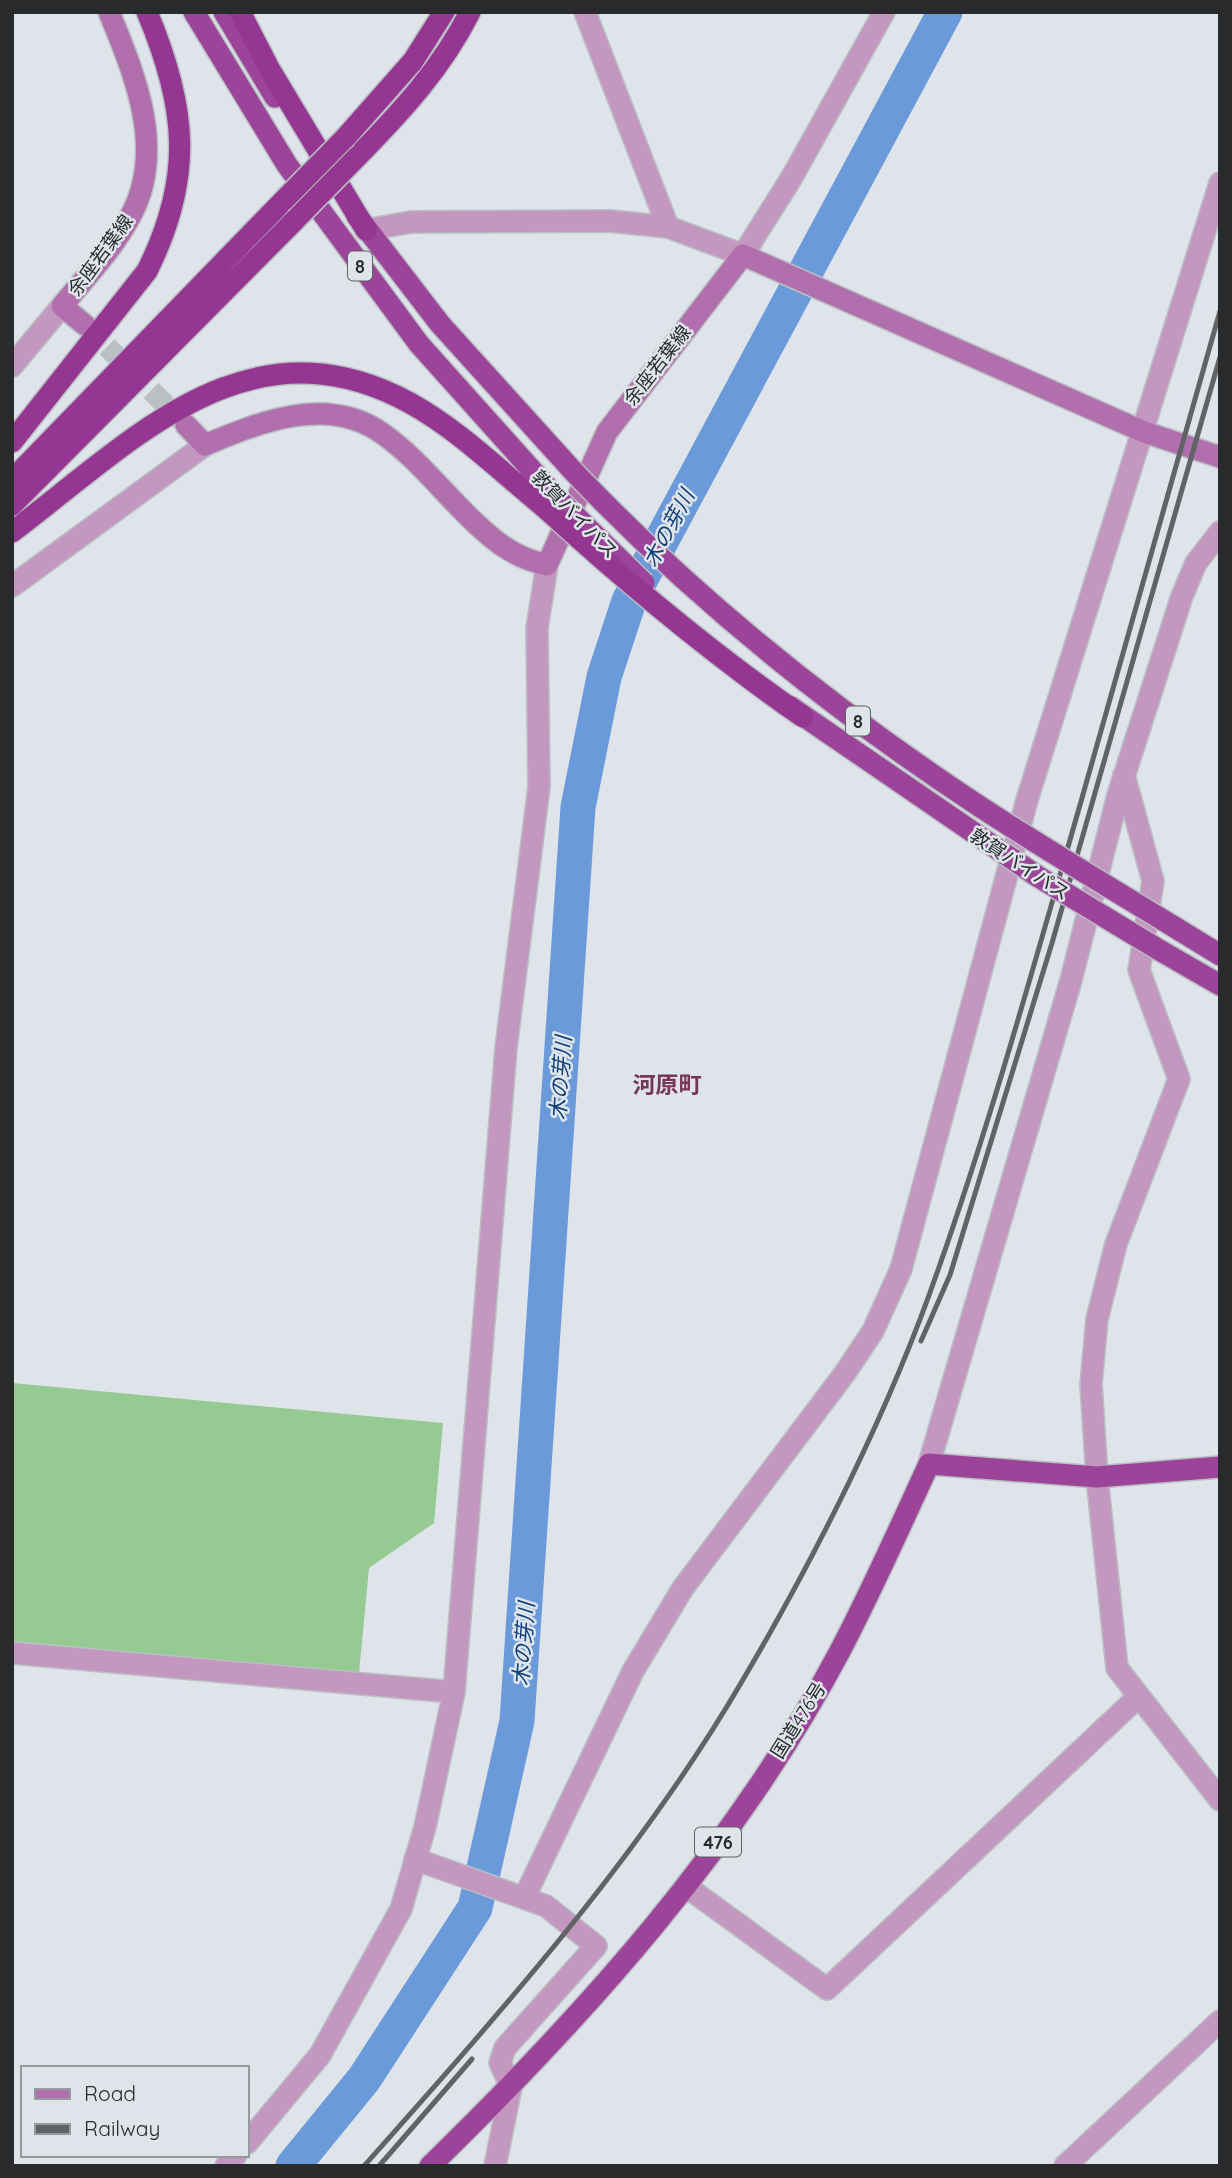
<svg xmlns="http://www.w3.org/2000/svg" width="1232" height="2178" viewBox="0 0 1232 2178" font-family="Quicksand,'Noto Sans JP',sans-serif">
  <rect width="100%" height="100%" fill="#dee4e9"/>
  <!-- pitch -->
  <polygon fill="#96ca93" points="12,1383 443,1423 434,1523 369,1568 359,1673 12,1641"/>
  <g fill="none" stroke-linecap="round" stroke-linejoin="round">
    <!-- river -->
    <polyline stroke="#6b9adb" stroke-width="35" points="293,2166 364,2079 475,1908 517,1721 578,807 604,677 629,601 945,12"/>
    <!-- secondary-tunnel -->
    <polyline stroke="#babfc3" stroke-width="21" stroke-dasharray="21 10" stroke-linecap="butt" points="85,325 186,425"/>
    <!-- minor casing -->
    <g stroke="#babfc3" stroke-width="24">
      <g id="minor">
        <polyline points="1124,775 1153,881 1139,970 1179,1079 1116,1244 1097,1319 1091,1384 1097,1477 1117,1668 1220,1800"/>
        <polyline points="12,1653 454,1692"/>
        <polyline points="415,1859 546,1906 596,1946 505,2048 500,2063 511,2087"/>
        <polyline points="687,1887 827,1989 1138,1697"/>
        <polyline points="525,1896 633,1671 683,1588 845,1373 873,1331 901,1269 1027,800 1220,183"/>
        <polyline points="247,2143 320,2055 401,1909 425,1827 454,1692 506,1048 539,787 537,628 547,565"/>
        <polyline points="226,2166 236,2155"/>
        <polyline points="1065,2166 1220,2021"/>
      </g>
    </g>
    <!-- tertiary casing -->
    <g stroke="#babfc3" stroke-width="24">
      <g id="tertiary">
        <polyline points="585,12 668,227"/>
        <polyline points="366,230 411,222 610,221 668,227 743,255 792,177 884,12"/>
        <polyline points="12,366 62,306"/>
        <polyline points="12,586 205,445"/>
        <polyline points="929,1464 1071,980 1118,795 1182,596 1196,563 1220,532"/>
        <polyline points="495,2166 511,2087"/>
      </g>
    </g>
    <!-- secondary casing -->
    <g stroke="#babfc3" stroke-width="24">
      <g id="secondary">
        <path d="M85 325 62 306C86 277 113 249 131 215 166 150 135 75 109 12"/>
        <path d="M186 425 205 445C260 422 328 394 383 434 413 455 438 486 464 512 490 538 511 557 547 565L607 432 743 255 1144 432 1220 457"/>
      </g>
    </g>
    <!-- trunk casing -->
    <g stroke="#babfc3" stroke-width="24">
      <g id="trunk">
        <polyline points="194,12 287,165 419,344 556,497"/>
        <polyline points="224,12 275,97"/>
        <polyline points="357,216 440,324 573,471"/>
        <polyline points="1176,928 1220,955"/>
        <polyline points="1161,951 1220,985"/>
        <path d="M430 2166C588 2012 736 1847 840 1651 872 1590 900 1527 929 1464L1097 1477 1220 1467"/>
      </g>
    </g>
    <!-- motorway casing -->
    <g stroke="#babfc3" stroke-width="24">
      <g id="motorway">
        <polyline points="240,12 270,70 366,230"/>
        <polyline points="346,137 413,61 444,12"/>
        <path d="M357 157C401 112 442 68 470 12"/>
        <path d="M12 442 147 271C194 177 187 107 147 12"/>
        <polyline points="12,480 283,201"/>
        <polyline points="12,505 296,219"/>
        <path d="M12 532C134 440 248 315 410 403 459 430 501 472 544 507"/>
      </g>
    </g>
    <!-- minor -->
    <use href="#minor" stroke="#c397c0" stroke-width="21"/>
    <!-- tertiary -->
    <use href="#tertiary" stroke="#c397c0" stroke-width="21"/>
    <!-- secondary -->
    <use href="#secondary" stroke="#b170ad" stroke-width="21"/>
    <!-- trunk -->
    <use href="#trunk" stroke="#9c4499" stroke-width="21"/>
    <!-- motorway -->
    <use href="#motorway" stroke="#963693" stroke-width="21"/>
    <!-- rail -->
    <g stroke="#616467" stroke-width="5">
      <polyline points="921,1341 950,1275 1052,943 1220,357"/>
      <path d="M364 2166C499 2014 638 1859 741 1683 816 1556 890 1409 938 1270 991 1120 1034 965 1078 812 1125 645 1172 478 1220 311"/>
      <polyline points="379,2166 472,2059"/>
    </g>
    <!-- trunk-bridge casing -->
    <g stroke="#babfc3" stroke-width="24" stroke-linecap="butt">
      <g id="trunk-bridge">
        <path d="M573 471C693 597 828 706 973 802 1039 846 1108 886 1176 928"/>
        <polyline points="556,497 644,583"/>
        <polyline points="789,706 1037,876 1161,951"/>
      </g>
    </g>
    <!-- motorway-bridge casing -->
    <g stroke="#babfc3" stroke-width="24" stroke-linecap="butt">
      <g id="motorway-bridge">
        <polyline points="283,201 346,137"/>
        <polyline points="296,219 357,157"/>
        <path d="M544 507C627 583 711 653 803 717"/>
      </g>
    </g>
    <!-- trunk-bridge -->
    <use href="#trunk-bridge" stroke="#9c4499" stroke-width="21"/>
    <!-- motorway-bridge -->
    <use href="#motorway-bridge" stroke="#963693" stroke-width="21"/>
  </g>
  <g text-anchor="middle" dominant-baseline="central" stroke-width="5" stroke-linejoin="round" paint-order="stroke">
    <!-- shield labels -->
    <g fill="#dee4e9" stroke="#5f6265" stroke-width="2">
      <rect x="348" y="251.5" width="24" height="29" rx="5"/>
      <rect x="846" y="706.5" width="24" height="29" rx="5"/>
      <rect x="695" y="1827.5" width="46" height="29" rx="5"/>
    </g>
    <g font-size="18" font-weight="bold" fill="#282a2c">
      <text x="360" y="266">8</text>
      <text x="858" y="721">8</text>
      <text x="718" y="1842">476</text>
    </g>
    <!-- street labels -->
    <g font-size="19" fill="#282a2c" stroke="#dee4e9">
      <text transform="translate(100 255) rotate(-54)">余座若葉線</text>
      <text transform="translate(657 365) rotate(-52)">余座若葉線</text>
      <text transform="translate(575 514) rotate(46)">敦賀バイパス</text>
      <text transform="translate(1020 864) rotate(33)">敦賀バイパス</text>
      <text transform="translate(798 1720) rotate(-58)">国道476号</text>
    </g>
    <!-- water labels -->
    <g font-size="21" font-style="italic" fill="#0f3e78" stroke="#dee4e9">
      <text transform="translate(668 528) rotate(-62)">木の芽川</text>
      <text transform="translate(560 1078) rotate(-86)">木の芽川</text>
      <text transform="translate(523 1644) rotate(-86)">木の芽川</text>
    </g>
    <!-- quarter labels -->
    <g font-size="23" font-weight="bold" fill="#763659" stroke="#dee4e9">
      <text x="667" y="1084">河原町</text>
    </g>
  </g>
  <!-- border -->
  <rect width="1232" height="2178" fill="none" stroke="#282a2c" stroke-width="28"/>
  <!-- legend -->
  <rect x="21" y="2066" width="228" height="91" fill="#dee4e9" stroke="#959a9d" stroke-width="2"/>
  <rect x="35" y="2089" width="35" height="10" fill="#b170ad" stroke="#959a9d" stroke-width="2"/>
  <text x="84" y="2101" font-size="21" fill="#282a2c">Road</text>
  <rect x="35" y="2124" width="35" height="10" fill="#616467" stroke="#959a9d" stroke-width="2"/>
  <text x="84" y="2136" font-size="21" fill="#282a2c">Railway</text>
</svg>
